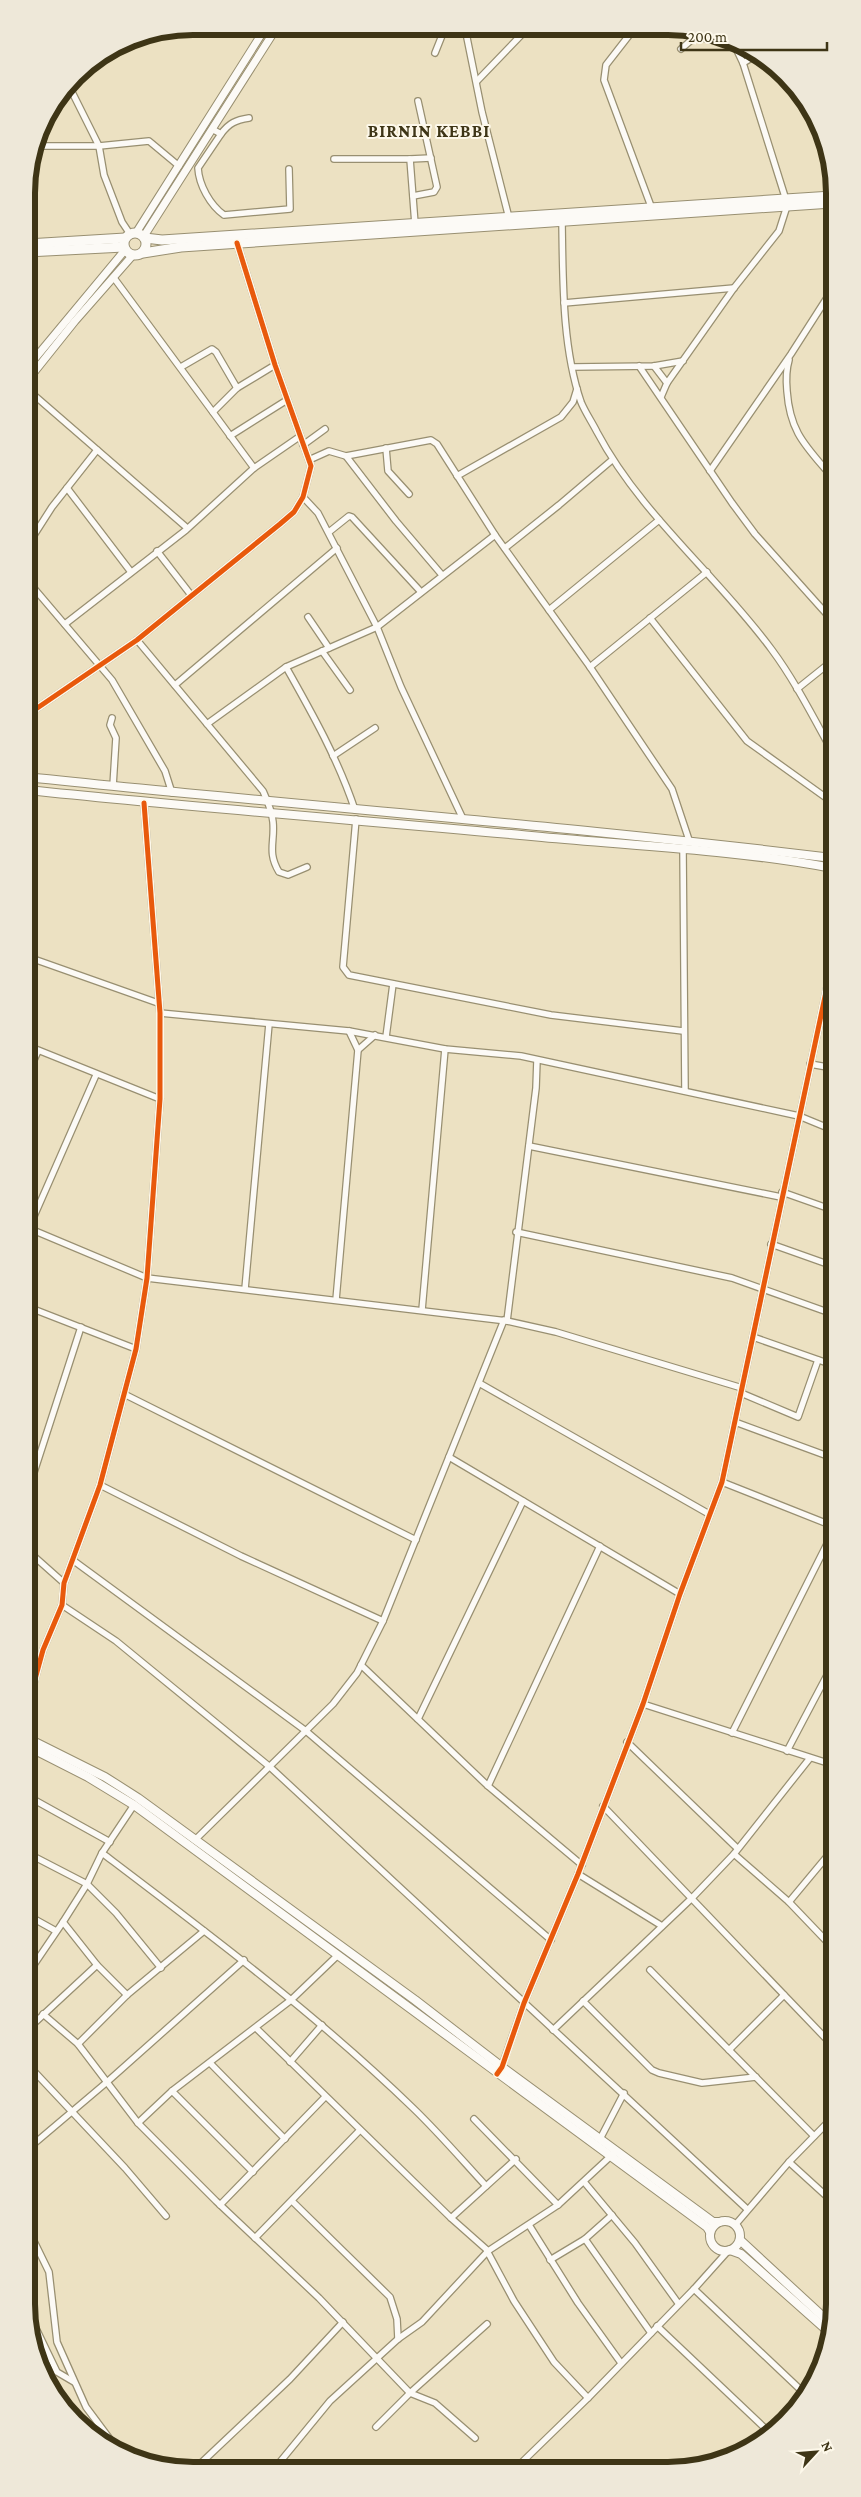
<svg xmlns="http://www.w3.org/2000/svg" width="861" height="2497" viewBox="0 0 861 2497" font-family="'Crimson Pro',serif">
  <rect width="100%" height="100%" fill="#ece1c2"/>
  <g fill="none" stroke-linecap="round" stroke-linejoin="round">
    <!-- minor casing -->
    <g stroke="#988f71" stroke-width="8">
      <g id="minor">
        <polyline points="465,28 482,112 509,218"/>
        <polyline points="634,29 606,65 604,80 652,209"/>
        <polyline points="733,42 743,63 786,200"/>
        <polyline points="681,49 703,30"/>
        <polyline points="435,53 445,28"/>
        <polyline points="743,63 758,54"/>
        <polyline points="477,81 528,28"/>
        <polyline points="69,86 99,146 104,175 122,222 130,234"/>
        <path d="M212 129 221 134 198 168C199 185 210 205 224 215L290 209 289 169"/>
        <path d="M221 134C229 123 236 120 249 118"/>
        <polyline points="36,146 99,146 149,141 179,166"/>
        <polyline points="334,159 410,159 415,224"/>
        <polyline points="410,159 431,158"/>
        <polyline points="413,196 434,192 437,187 418,101"/>
        <path d="M562 222C563 280 562 347 581 402 585 412 592 422 597 432 641 515 717 575 772 650 795 681 813 717 832 751"/>
        <polyline points="114,278 254,468"/>
        <polyline points="564,303 734,288"/>
        <path d="M789 360C786 370 786 380 787 391 790 433 806 446 832 477"/>
        <polyline points="639,366 732,503 755,534 832,620"/>
        <polyline points="654,366 667,383"/>
        <polyline points="181,367 212,349 216,352 237,388"/>
        <polyline points="573,367 654,366 683,361"/>
        <polyline points="27,389 186,527"/>
        <polyline points="661,397 667,383 734,288 779,231 787,206"/>
        <polyline points="213,412 237,388 275,365"/>
        <polyline points="230,436 287,400"/>
        <polyline points="303,445 325,429"/>
        <polyline points="386,448 388,471 409,494"/>
        <polyline points="346,456 431,440 437,444 495,535 590,667 672,789 689,840"/>
        <polyline points="309,460 329,451 346,456 396,521 442,575"/>
        <polyline points="710,471 791,354 832,290"/>
        <polyline points="457,476 561,417 573,402 577,389"/>
        <polyline points="67,488 131,572"/>
        <polyline points="303,497 318,513 377,627 401,687 463,819"/>
        <polyline points="329,532 349,516 352,517 421,592"/>
        <polyline points="27,546 52,507 97,450"/>
        <polyline points="505,548 559,505 612,460"/>
        <polyline points="157,551 191,595"/>
        <polyline points="27,580 112,680 165,771 172,793"/>
        <polyline points="549,610 659,520"/>
        <polyline points="308,617 329,648"/>
        <polyline points="650,618 747,741 832,802"/>
        <polyline points="65,624 186,530 254,468 299,437"/>
        <path d="M137 640 263 791C267 800 272 811 273 822 275 842 267 852 279 872L288 875 307 867"/>
        <polyline points="322,651 350,690"/>
        <path d="M286 667C312 713 338 759 355 810"/>
        <polyline points="590,667 707,572"/>
        <polyline points="175,685 337,548"/>
        <polyline points="797,689 832,661"/>
        <polyline points="27,715 137,640 280,524 294,512 303,497 311,466 275,365 237,243"/>
        <polyline points="112,718 110,725 116,738 113,786"/>
        <polyline points="207,724 286,667 377,627 495,535"/>
        <polyline points="333,756 375,728"/>
        <polyline points="356,819 343,967 349,975 551,1015 683,1031"/>
        <polyline points="683,849 685,1091"/>
        <polyline points="28,957 158,1003"/>
        <polyline points="160,1013 349,1031 445,1049 521,1056 799,1116 833,1130"/>
        <polyline points="386,1037 393,984"/>
        <polyline points="28,1046 160,1099"/>
        <polyline points="358,1050 375,1035"/>
        <polyline points="810,1064 833,1068"/>
        <polyline points="28,1073 38,1051"/>
        <polyline points="529,1146 781,1197"/>
        <polyline points="782,1192 833,1210"/>
        <polyline points="28,1228 147,1278 507,1321 556,1332 742,1388"/>
        <polyline points="28,1230 96,1075"/>
        <polyline points="516,1232 732,1278 833,1314"/>
        <polyline points="771,1244 833,1266"/>
        <polyline points="245,1289 269,1024"/>
        <polyline points="336,1300 358,1050 349,1031"/>
        <polyline points="28,1307 136,1349"/>
        <polyline points="422,1310 445,1049"/>
        <polyline points="507,1321 536,1088 537,1060"/>
        <polyline points="753,1337 833,1365"/>
        <polyline points="479,1383 709,1514"/>
        <polyline points="741,1393 798,1417 818,1360"/>
        <polyline points="124,1394 416,1540"/>
        <polyline points="735,1422 833,1458"/>
        <polyline points="449,1457 680,1594"/>
        <polyline points="722,1482 833,1526"/>
        <polyline points="100,1485 241,1556 383,1621"/>
        <polyline points="28,1491 81,1327"/>
        <polyline points="28,1551 64,1583"/>
        <polyline points="74,1561 306,1731 551,1940"/>
        <polyline points="62,1605 116,1641 270,1767 747,2209"/>
        <polyline points="361,1665 488,1786 582,1865"/>
        <polyline points="29,1701 43,1650 62,1605 64,1583 100,1485 136,1349 147,1278 160,1099 160,1013 144,803"/>
        <polyline points="643,1704 834,1765"/>
        <polyline points="418,1719 523,1501"/>
        <polyline points="732,1733 833,1532"/>
        <polyline points="627,1742 737,1848"/>
        <polyline points="787,1751 834,1662"/>
        <polyline points="488,1786 600,1546"/>
        <polyline points="29,1797 110,1842"/>
        <polyline points="603,1806 834,2047"/>
        <polyline points="196,1839 333,1704 357,1673 383,1621 504,1320"/>
        <path d="M102 1853C209 1934 317 2015 413 2108 439 2133 462 2160 486 2186"/>
        <polyline points="29,1854 87,1884 116,1913 161,1968"/>
        <polyline points="734,1854 789,1902 834,1949"/>
        <polyline points="578,1874 662,1926"/>
        <polyline points="789,1902 834,1848"/>
        <polyline points="29,1916 56,1931"/>
        <polyline points="63,1922 97,1965 127,1995"/>
        <polyline points="650,1970 814,2136"/>
        <polyline points="29,1972 63,1922 87,1884 102,1853 134,1805"/>
        <polyline points="583,2001 652,2070 659,2073 702,2083 756,2077"/>
        <polyline points="43,2014 78,2044 138,2123 216,2201 319,2298 410,2393 435,2403 475,2438"/>
        <polyline points="29,2028 97,1965"/>
        <polyline points="256,2028 451,2218 486,2249 514,2301 554,2362 588,2398"/>
        <polyline points="553,2030 692,1898 734,1854 810,1758"/>
        <polyline points="78,2044 127,1995 204,1931"/>
        <polyline points="729,2050 784,1995"/>
        <polyline points="290,2062 322,2025"/>
        <polyline points="210,2063 285,2139"/>
        <polyline points="29,2066 125,2168 166,2216"/>
        <polyline points="501,2069 524,2003 578,1874 643,1704 680,1594 722,1482 833,959"/>
        <polyline points="172,2091 253,2172"/>
        <polyline points="474,2119 558,2205"/>
        <polyline points="138,2123 172,2091 291,2000 338,1955"/>
        <polyline points="600,2139 624,2093"/>
        <polyline points="29,2148 107,2082 244,1960"/>
        <polyline points="789,2162 834,2203"/>
        <polyline points="585,2183 635,2243 678,2303"/>
        <polyline points="292,2201 390,2297 397,2319 398,2339"/>
        <polyline points="220,2205 325,2097"/>
        <polyline points="451,2218 516,2159"/>
        <polyline points="736,2224 789,2162 834,2116"/>
        <polyline points="529,2225 578,2303 621,2363"/>
        <polyline points="29,2231 49,2272 57,2342 86,2407 121,2454"/>
        <polyline points="255,2238 360,2130"/>
        <polyline points="585,2239 651,2333"/>
        <polyline points="550,2260 585,2239 612,2215"/>
        <polyline points="694,2289 728,2251"/>
        <polyline points="29,2314 57,2372 74,2382"/>
        <polyline points="657,2326 770,2433"/>
        <polyline points="376,2427 410,2393 487,2324"/>
        <polyline points="200,2468 200,2464 290,2379 343,2322"/>
        <polyline points="275,2468 330,2401 398,2339 422,2322 488,2251 558,2205 613,2154"/>
        <polyline points="516,2468 588,2398 694,2289 805,2394"/>
      </g>
    </g>
    <!-- tertiary casing -->
    <g stroke="#988f71" stroke-width="9">
      <g id="tertiary">
        <polyline points="136,233 266,27"/>
        <polyline points="144,236 277,27"/>
        <polyline points="27,368 125,250"/>
        <polyline points="27,381 75,321 133,255"/>
      </g>
    </g>
    <!-- secondary casing -->
    <g stroke="#988f71" stroke-width="10">
      <g id="secondary">
        <path d="M27 777C296 806 565 825 832 858"/>
        <path d="M27 790C199 808 370 821 542 837 638 846 737 850 832 868"/>
        <polyline points="29,1739 105,1777 138,1798 415,2000 502,2067 713,2222 719,2222"/>
        <polyline points="29,1747 88,1777 134,1805 707,2227 710,2232"/>
        <circle cx="725" cy="2236" r="15"/>
        <polyline points="740,2240 832,2325"/>
        <polyline points="730,2250 741,2254 830,2333"/>
      </g>
    </g>
    <!-- primary casing -->
    <g stroke="#988f71" stroke-width="11">
      <g id="primary">
        <circle cx="135" cy="244" r="11"/>
        <polyline points="145,238 162,240 832,196"/>
        <polyline points="27,244 125,238"/>
        <polyline points="27,252 124,247"/>
        <polyline points="143,253 181,247 832,203"/>
      </g>
    </g>
    <!-- minor -->
    <use href="#minor" stroke="#fcfaf6" stroke-width="5.5"/>
    <!-- tertiary -->
    <use href="#tertiary" stroke="#fcfaf6" stroke-width="7"/>
    <!-- secondary -->
    <use href="#secondary" stroke="#fcfaf6" stroke-width="8"/>
    <!-- primary -->
    <use href="#primary" stroke="#fcfaf6" stroke-width="9"/>
    <!-- cycleway casing -->
    <g stroke="#fdf8ea" stroke-width="8">
      <g id="cycleway">
        <polyline points="27,715 137,640 280,524 294,512 303,497 311,466 275,365 237,243"/>
        <polyline points="29,1701 43,1650 62,1605 64,1583 100,1485 136,1349 147,1278 160,1099 160,1013 144,803"/>
        <polyline points="497,2074 502,2067 524,2003 578,1874 643,1704 680,1594 722,1482 833,959"/>
      </g>
    </g>
    <!-- cycleway -->
    <use href="#cycleway" stroke="#e8590c" stroke-width="5"/>
  </g>
  <g text-anchor="middle" dominant-baseline="central" stroke-width="4" stroke-linejoin="round" paint-order="stroke">
    <!-- district labels -->
    <g font-size="18" font-weight="bold" letter-spacing="1" fill="#3e3516" stroke="#fdf8ea">
      <text x="429" y="131">BIRNIN KEBBI</text>
    </g>
  </g>
  <!-- crop -->
  <path d="M0 0H861V2497H0ZM193 35H668A158 158 0 0 1 826 193V2304A158 158 0 0 1 668 2462H193A158 158 0 0 1 35 2304V193A158 158 0 0 1 193 35Z" fill="#eee8d9" fill-rule="evenodd"/>
  <path fill="none" stroke="#3e3516" stroke-width="6" d="M193 35H668A158 158 0 0 1 826 193V2304A158 158 0 0 1 668 2462H193A158 158 0 0 1 35 2304V193A158 158 0 0 1 193 35Z"/>
  <!-- north arrow -->
  <g transform="translate(816 2452) rotate(64)" stroke="#fdf8ea" stroke-width="4" paint-order="stroke">
  <path d="M0-4L9 19L0 12L-9 19Z" fill="#3e3516"/>
  <text y="-8" font-size="14" font-weight="bold" text-anchor="middle" fill="#3e3516">N</text>
  </g>
  <!-- scale -->
  <path d="M681 42v8h146v-8" fill="none" stroke="#3e3516" stroke-width="2.5"/>
  <text x="688" y="42" font-size="15" fill="#3e3516" stroke="#fdf8ea" stroke-width="4" paint-order="stroke">200 m</text>
</svg>
